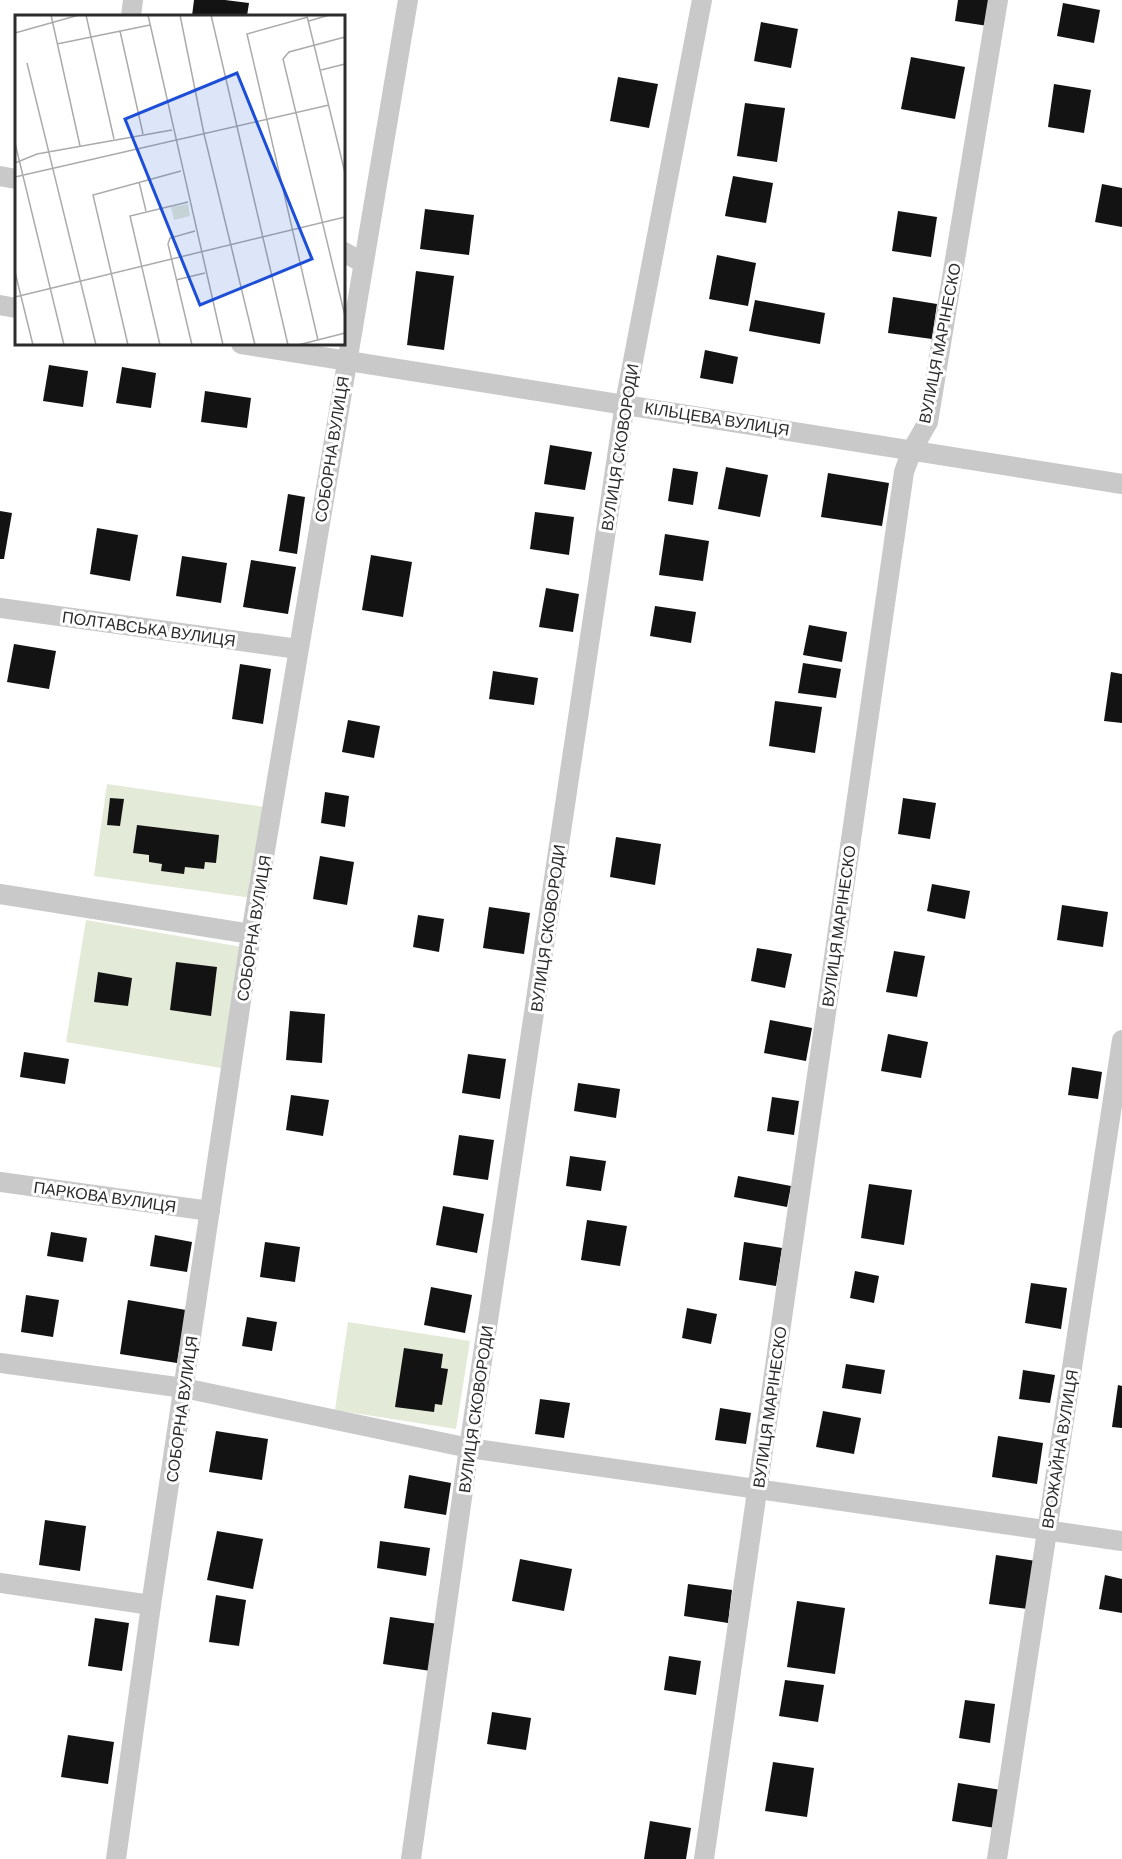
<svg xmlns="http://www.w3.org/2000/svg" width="1122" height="1859" viewBox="0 0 1122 1859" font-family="Barlow,sans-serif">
  <rect width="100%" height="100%" fill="#fff"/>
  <!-- green -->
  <g fill="#e3ead8">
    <polygon points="107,784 265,807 252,898 94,876"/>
    <polygon points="86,920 242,947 221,1068 66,1042"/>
    <polygon points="348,1322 470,1341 456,1429 335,1410"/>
  </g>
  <!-- building -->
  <g fill="#131313">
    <polygon points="194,0 225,0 249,3 247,16 192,16"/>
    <polygon points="958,0 992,0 988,26 955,21"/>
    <polygon points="1063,3 1100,10 1094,43 1057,36"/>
    <polygon points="761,22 798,29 791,68 754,61"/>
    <polygon points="911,57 965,67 955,119 901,109"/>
    <polygon points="618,77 658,84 649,128 610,121"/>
    <polygon points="1054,84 1091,90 1084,133 1048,127"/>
    <polygon points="745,103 785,108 777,162 737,156"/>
    <polygon points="733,176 773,183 766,223 725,216"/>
    <polygon points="1102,184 1122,188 1122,227 1095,222"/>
    <polygon points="425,209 474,215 469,255 420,249"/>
    <polygon points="898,211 937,217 931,257 892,251"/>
    <polygon points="717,255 756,263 748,306 709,299"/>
    <polygon points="416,271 454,276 444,350 407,345"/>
    <polygon points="893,297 937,304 932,339 888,333"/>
    <polygon points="755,300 825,313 820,344 749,331"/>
    <polygon points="705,350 738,357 733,384 700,378"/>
    <polygon points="49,365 88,371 83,407 43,401"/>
    <polygon points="122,367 156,373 151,408 116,403"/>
    <polygon points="205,391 251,398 247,428 201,422"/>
    <polygon points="550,445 592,452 585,490 544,484"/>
    <polygon points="726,467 768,475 760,517 718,509"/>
    <polygon points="673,468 698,472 693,505 668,501"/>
    <polygon points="828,473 889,483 882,526 821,517"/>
    <polygon points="288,494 305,497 297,554 279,551"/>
    <polygon points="0,511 12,513 4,559 0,559"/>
    <polygon points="535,512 574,517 569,555 530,549"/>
    <polygon points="97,528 138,535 130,581 90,574"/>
    <polygon points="665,534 709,541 703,581 659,575"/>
    <polygon points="371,555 412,562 403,617 362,610"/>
    <polygon points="182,556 227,563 221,603 176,596"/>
    <polygon points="251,560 296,567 288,614 243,607"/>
    <polygon points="546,588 579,594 573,632 539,627"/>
    <polygon points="655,606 696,612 691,643 650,636"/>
    <polygon points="809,625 847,632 842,662 803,655"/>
    <polygon points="14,644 56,651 49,689 7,682"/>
    <polygon points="803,663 841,669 836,698 798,693"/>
    <polygon points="240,664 271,669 263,724 232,719"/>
    <polygon points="493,671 538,678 534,705 489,699"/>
    <polygon points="1111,672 1122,674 1122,723 1104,721"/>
    <polygon points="775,701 822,707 815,753 769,746"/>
    <polygon points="348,720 380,726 374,758 342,752"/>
    <polygon points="325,792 349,796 345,827 321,823"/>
    <polygon points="110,798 124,799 120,826 107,825"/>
    <polygon points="903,798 936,803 930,839 898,834"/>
    <polygon points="137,825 219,835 216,863 205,862 204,869 185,867 184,874 161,871 162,864 149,862 149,855 133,853"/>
    <polygon points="616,837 661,844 655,885 610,877"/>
    <polygon points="320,856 354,862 347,905 313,899"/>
    <polygon points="932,884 970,891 965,919 927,911"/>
    <polygon points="1062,905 1108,912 1103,947 1057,940"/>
    <polygon points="489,907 530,913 524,954 483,948"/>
    <polygon points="418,915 444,919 439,952 413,947"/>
    <polygon points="757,948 792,954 785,988 751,981"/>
    <polygon points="894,951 925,956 917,997 886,992"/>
    <polygon points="176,962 217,967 211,1016 170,1010"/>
    <polygon points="98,972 132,978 128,1006 94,1002"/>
    <polygon points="290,1011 325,1014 322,1063 286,1060"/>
    <polygon points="770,1020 812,1028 806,1061 764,1053"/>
    <polygon points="888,1034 928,1042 921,1078 881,1071"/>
    <polygon points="24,1052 69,1059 65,1084 20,1077"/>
    <polygon points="468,1054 506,1059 500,1099 462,1093"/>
    <polygon points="1072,1067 1102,1072 1098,1099 1068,1095"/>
    <polygon points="578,1083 620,1089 616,1118 574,1111"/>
    <polygon points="291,1095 329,1100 323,1136 286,1130"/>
    <polygon points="772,1097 799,1101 794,1135 767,1131"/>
    <polygon points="459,1135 494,1140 488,1180 453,1175"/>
    <polygon points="570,1156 606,1161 601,1191 566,1186"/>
    <polygon points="738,1176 791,1186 787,1207 734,1197"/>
    <polygon points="869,1184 912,1190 904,1245 861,1238"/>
    <polygon points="443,1206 484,1214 477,1253 436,1245"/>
    <polygon points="587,1220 627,1226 620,1266 581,1260"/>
    <polygon points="51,1232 87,1238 83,1262 47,1256"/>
    <polygon points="155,1235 192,1242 187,1272 150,1266"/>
    <polygon points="265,1242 300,1247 295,1282 260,1277"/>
    <polygon points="744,1242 782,1248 776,1286 739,1280"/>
    <polygon points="855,1271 879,1276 874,1303 850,1298"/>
    <polygon points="1031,1283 1067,1288 1061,1329 1025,1323"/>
    <polygon points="431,1287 472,1295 465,1333 424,1325"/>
    <polygon points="26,1295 59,1300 53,1337 21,1332"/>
    <polygon points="128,1300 186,1310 177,1363 120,1354"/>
    <polygon points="687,1308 717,1314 711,1344 682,1338"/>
    <polygon points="247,1317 277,1322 272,1351 242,1346"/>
    <polygon points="404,1348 443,1354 441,1368 448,1369 442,1405 435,1404 434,1412 395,1407"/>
    <polygon points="846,1364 885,1370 881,1394 842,1388"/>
    <polygon points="1023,1370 1055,1375 1050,1403 1019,1399"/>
    <polygon points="1118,1385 1122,1386 1122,1428 1112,1427"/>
    <polygon points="540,1399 570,1403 564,1438 535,1434"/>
    <polygon points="720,1408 751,1413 746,1444 715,1440"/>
    <polygon points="823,1411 861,1418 854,1454 816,1447"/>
    <polygon points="216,1431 268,1439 262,1480 209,1472"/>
    <polygon points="998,1436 1043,1443 1037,1484 992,1477"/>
    <polygon points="409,1475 451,1483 446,1515 404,1508"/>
    <polygon points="45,1520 86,1526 80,1571 39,1565"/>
    <polygon points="217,1531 263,1539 253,1589 207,1580"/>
    <polygon points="380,1541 430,1548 426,1576 377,1568"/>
    <polygon points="996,1555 1036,1561 1028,1609 989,1604"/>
    <polygon points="520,1559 572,1569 564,1611 512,1601"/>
    <polygon points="1105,1575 1122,1579 1122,1613 1099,1609"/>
    <polygon points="688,1584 732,1590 728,1623 684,1616"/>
    <polygon points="216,1595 246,1600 239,1646 209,1642"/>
    <polygon points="797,1601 845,1608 835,1674 787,1667"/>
    <polygon points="390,1617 438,1624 431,1671 383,1664"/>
    <polygon points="95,1618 129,1623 122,1671 88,1666"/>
    <polygon points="669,1656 701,1661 696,1695 664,1690"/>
    <polygon points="785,1680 824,1685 818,1722 779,1716"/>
    <polygon points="965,1700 995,1704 990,1743 959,1738"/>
    <polygon points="492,1712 531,1718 526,1750 487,1744"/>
    <polygon points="68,1735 114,1742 108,1784 61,1777"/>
    <polygon points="773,1762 814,1768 807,1817 765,1811"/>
    <polygon points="958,1783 1001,1790 995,1828 952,1821"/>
    <polygon points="650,1821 691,1828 686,1859 644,1859"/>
  </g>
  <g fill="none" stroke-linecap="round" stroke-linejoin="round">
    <!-- street -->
    <g stroke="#c9c9c9" stroke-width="20">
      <polyline points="131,16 133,0"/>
      <polyline points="0,176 16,179"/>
      <polyline points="344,252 363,263"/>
      <polyline points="0,305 16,308"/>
      <polyline points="241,344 1122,484"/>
      <polyline points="0,608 298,649"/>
      <polyline points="0,894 251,934"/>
      <polyline points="0,1182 210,1211"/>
      <polyline points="0,1363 184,1388 469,1448 1122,1541"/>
      <polyline points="0,1583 151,1605"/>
      <polyline points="116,1859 151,1605 251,934 408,0"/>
      <polyline points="411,1859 469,1448 625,403 702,0"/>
      <polyline points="704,1859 904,472 912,450 928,422 998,0"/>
      <polyline points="997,1859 1122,1040"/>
    </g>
  </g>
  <g text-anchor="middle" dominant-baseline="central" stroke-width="6" stroke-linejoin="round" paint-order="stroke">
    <!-- street labels -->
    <g font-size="16" fill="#2c2c2c" stroke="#fff">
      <text transform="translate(939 343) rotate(-79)">ВУЛИЦЯ МАРІНЕСКО</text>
      <text transform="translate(717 418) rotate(9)">КІЛЬЦЕВА ВУЛИЦЯ</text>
      <text transform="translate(619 447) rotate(-81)">ВУЛИЦЯ СКОВОРОДИ</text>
      <text transform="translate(331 449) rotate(-81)">СОБОРНА ВУЛИЦЯ</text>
      <text transform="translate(149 628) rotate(8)">ПОЛТАВСЬКА ВУЛИЦЯ</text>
      <text transform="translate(838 926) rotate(-82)">ВУЛИЦЯ МАРІНЕСКО</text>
      <text transform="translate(253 928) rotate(-81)">СОБОРНА ВУЛИЦЯ</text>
      <text transform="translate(547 928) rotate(-82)">ВУЛИЦЯ СКОВОРОДИ</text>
      <text transform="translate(105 1196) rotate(8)">ПАРКОВА ВУЛИЦЯ</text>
      <text transform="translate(769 1407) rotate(-82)">ВУЛИЦЯ МАРІНЕСКО</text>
      <text transform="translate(181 1409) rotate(-82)">СОБОРНА ВУЛИЦЯ</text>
      <text transform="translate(475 1409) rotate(-82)">ВУЛИЦЯ СКОВОРОДИ</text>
      <text transform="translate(1059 1449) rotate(-81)">ВРОЖАЙНА ВУЛИЦЯ</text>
    </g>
  </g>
  <!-- overview -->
  <g transform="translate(15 15)">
    <rect width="330" height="330" fill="#fff"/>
    <path d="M173 189 175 201 159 205 156 192Z" fill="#e3ead8"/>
    <path fill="none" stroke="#ababab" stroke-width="1.5" d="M36 0 65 131M71 0 99 124M133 0 208 330M165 0 189 119 240 330M196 0 273 330M292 1 330 158M293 2 232 19 303 325M294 6 314 0M105 16 128 119M0 18 64 0M330 22 274 37 268 44 330 301M42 29 135 10M12 48 81 330M306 55 330 49M0 128 49 330M0 148 22 139 157 115M0 162 314 90M124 167 131 196M0 257 18 330M161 265 190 258M0 282 330 202M113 330 78 180 166 156M145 330 115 201 173 187M177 330 153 229 155 223 180 216M283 330 330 318"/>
    <path fill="#1d4ed8" fill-opacity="0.15" stroke="#1d4ed8" stroke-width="3" d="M222 58 297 244 185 290 110 104Z"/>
    <rect width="330" height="330" fill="none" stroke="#2c2c2c" stroke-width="3"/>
  </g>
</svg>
